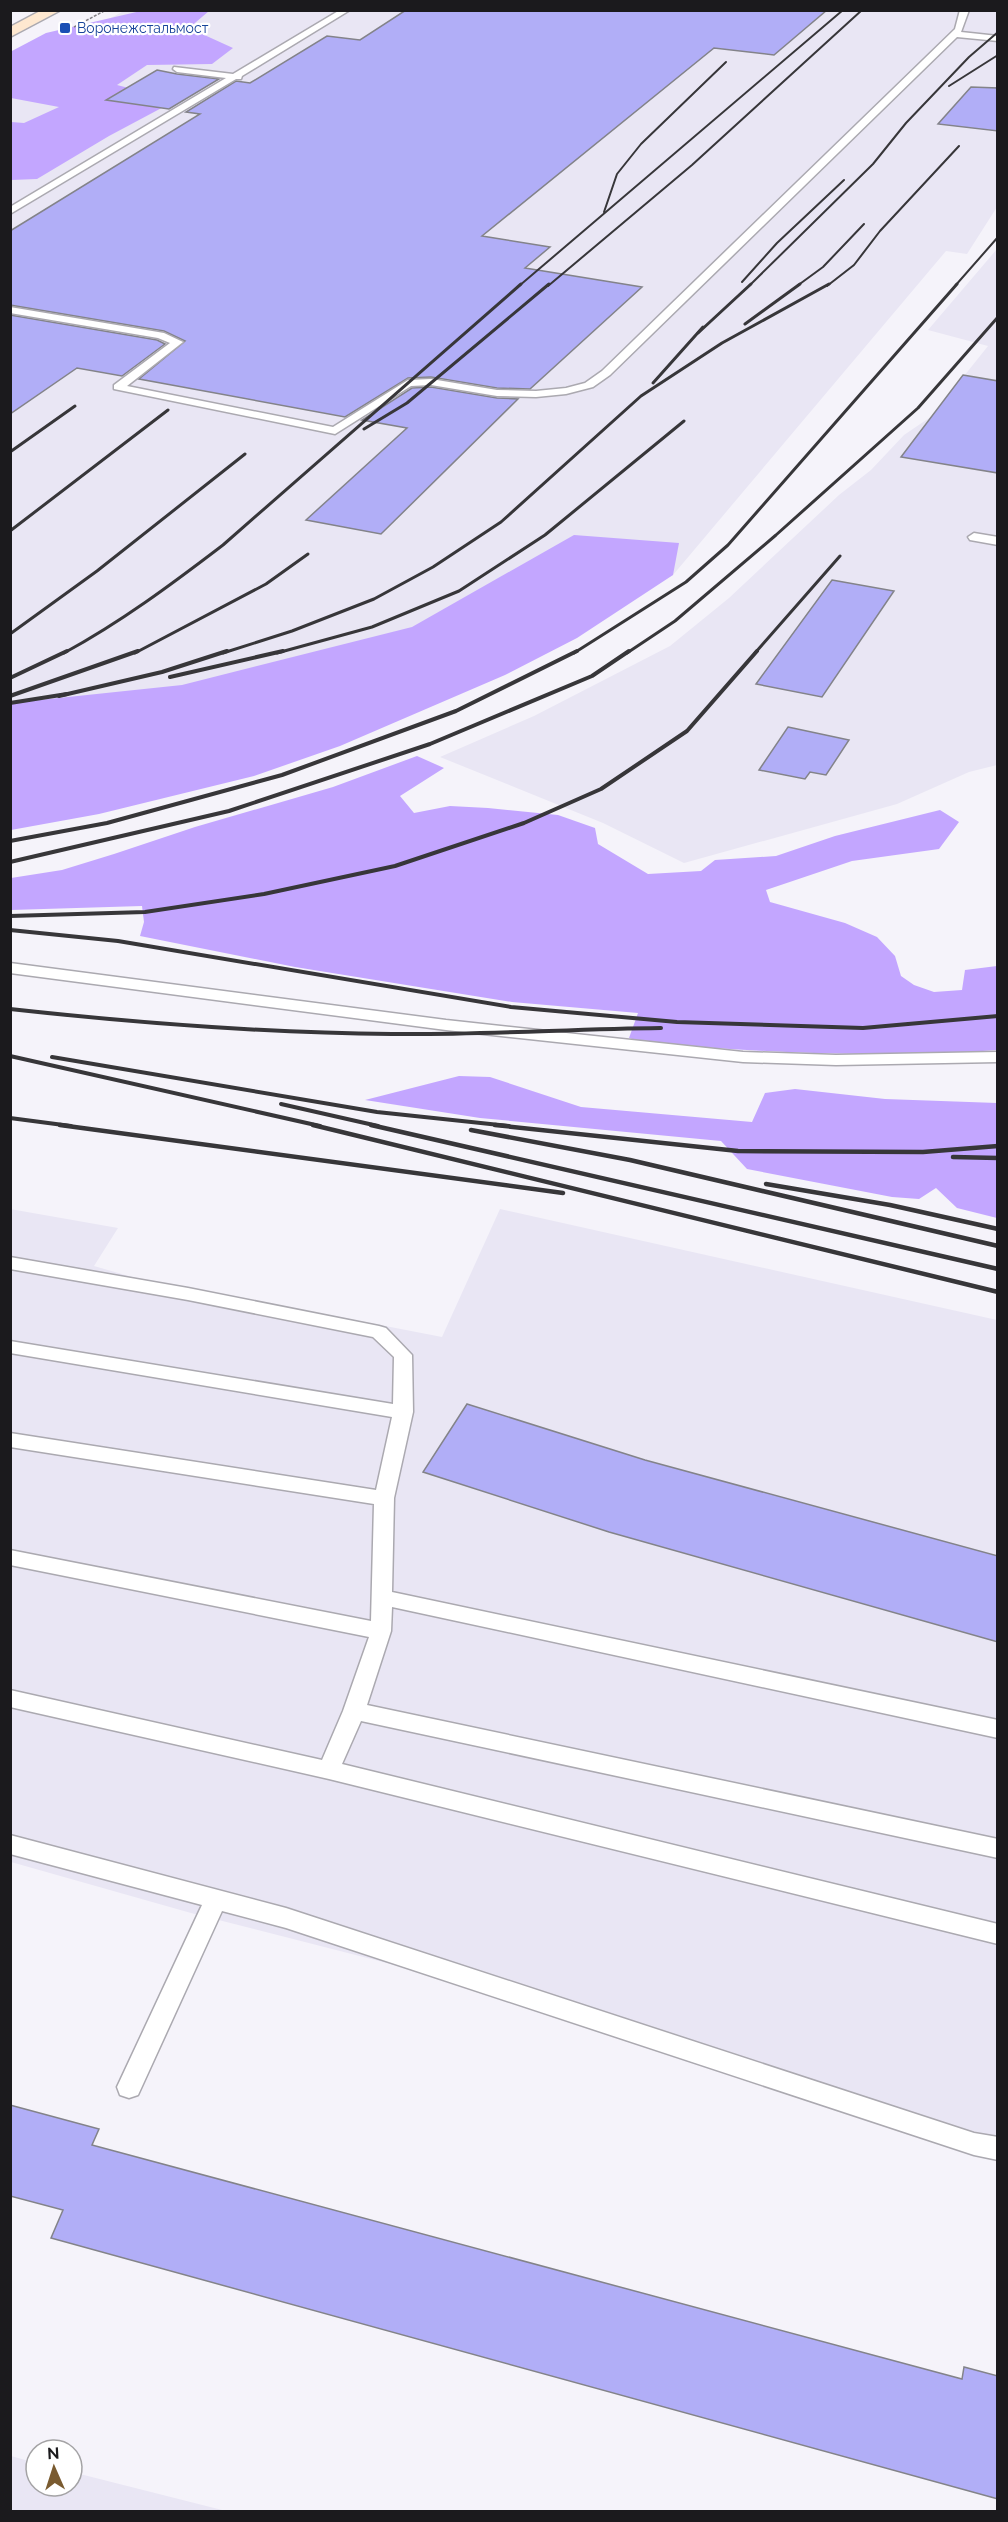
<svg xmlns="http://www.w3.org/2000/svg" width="1008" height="2522" viewBox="0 0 1008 2522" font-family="Raleway,sans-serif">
  <rect width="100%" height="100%" fill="#f5f3fa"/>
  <!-- built -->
  <g fill="#e9e6f4">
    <polygon points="124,11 997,11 997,207 967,254 946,251 673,575 495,668 11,784 11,70"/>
    <polygon points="997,249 997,765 969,772 897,804 684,863 603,823 440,757 534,716 670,646 729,598 839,495 871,470 904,435 932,416 988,346 928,330"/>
    <polygon points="10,1209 118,1228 94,1266 132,1277 442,1337 500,1209 997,1320 997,2150 547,2004 191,1913 11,1862"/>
    <polygon points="11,2456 36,2463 36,2486 72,2486 72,2472 226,2511 11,2511"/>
  </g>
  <!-- forest -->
  <g fill="#c3a6ff">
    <polygon points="145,10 209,11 189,28 233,48 212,64 147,65 117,85 148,93 199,88 109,136 37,179 11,180 11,122 24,123 59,107 11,98 10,52 46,33"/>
    <polygon points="574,535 679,543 673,575 577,638 505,675 340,746 254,776 99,814 11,830 11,703 182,685 412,627"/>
    <path d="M417 756 444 768 400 796 414 813 450 806 488 808 558 815 595 828 598 844 648 874 701 871 715 860 776 856 835 836 940 810 959 822 939 849 852 861 766 890 770 902 845 923 877 937 895 956 901 976 914 985 934 992 962 990 965 970 997 966V1050C880 1059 761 1052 644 1043L629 1038 638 1013 512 1002 295 967 140 936 144 922 142 906 11 910V878L62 870 114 854 195 827 333 787Z"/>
    <polygon points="459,1076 490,1077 581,1107 752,1122 765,1093 795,1089 885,1099 997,1103 997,1218 957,1208 936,1188 919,1199 892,1197 747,1169 721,1141 480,1118 365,1100"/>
  </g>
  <!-- building -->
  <g fill="#b1aef7" stroke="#838389" stroke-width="1.5">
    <polygon points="406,10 827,10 774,55 714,48 482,236 550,247 525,268 642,287 530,389 497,388 431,377 408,378 345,417 139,379 185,341 164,331 10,305 10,231 200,114 186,112 236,81 250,83 327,36 360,40"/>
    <polygon points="157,70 177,74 219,79 169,109 106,100"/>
    <polygon points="971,87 998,88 998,131 938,124"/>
    <polygon points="10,315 157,340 165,344 122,376 77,368 10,414"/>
    <polygon points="963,375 998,381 998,473 901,457"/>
    <polygon points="431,387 497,398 518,399 381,534 306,520 407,428 362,420 412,388"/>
    <polygon points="832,580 894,591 822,697 756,684"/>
    <polygon points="788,727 849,740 826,775 810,772 805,779 759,770"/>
    <polygon points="467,1404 645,1460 998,1556 998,1642 609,1532 423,1472"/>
    <polygon points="10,2105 99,2129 92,2145 962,2379 964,2367 998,2376 998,2499 51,2238 63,2210 10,2196"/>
  </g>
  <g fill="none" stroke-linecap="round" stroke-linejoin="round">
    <!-- service casing -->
    <g stroke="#aba9b0" stroke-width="3">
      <g id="service">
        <polygon points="340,10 350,10 242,76 241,79 236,79 10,214 10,207 226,78 177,72 173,69 174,67 233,74"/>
        <polygon points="960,10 969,10 961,32 998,36 998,41 957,37 610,375 593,387 566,394 536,397 497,396 431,385 411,386 335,434 114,389 114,385 170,343 158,338 10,313 10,307 164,333 183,342 127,386 333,427 408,380 431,379 497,390 536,391 566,388 585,383 602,371 955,29"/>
        <polygon points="974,533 998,537 998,545 970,540 968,537"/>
        <polygon points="10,963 446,1020 743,1052 836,1055 998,1052 998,1062 836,1065 743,1062 446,1030 10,973"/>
        <polygon points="10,1257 188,1288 379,1326 386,1328 412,1355 413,1412 394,1498 392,1592 998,1720 998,1738 392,1607 391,1631 367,1705 998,1839 998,1858 361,1721 342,1764 998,1924 998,1944 329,1779 10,1707 10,1690 322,1760 343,1711 369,1637 10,1565 10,1550 371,1621 374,1504 10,1447 10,1433 376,1490 392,1417 10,1353 10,1341 393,1404 394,1357 373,1337 188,1300 10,1269"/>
        <polygon points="10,1835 286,1908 974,2133 998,2137 998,2160 974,2155 286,1928 222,1911 138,2095 129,2098 120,2095 117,2087 202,1905 10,1854"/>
      </g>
    </g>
    <!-- secondary casing -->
    <g stroke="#aba9b0" stroke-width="3">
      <polygon id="secondary" points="42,10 61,10 10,37 10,27"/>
    </g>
    <!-- path -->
    <polyline stroke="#817f84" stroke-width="1.5" stroke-dasharray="3 1.5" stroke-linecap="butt" points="74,27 106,10"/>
    <!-- service -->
    <use href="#service" fill="#fff" fill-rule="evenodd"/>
    <!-- secondary -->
    <use href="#secondary" fill="#fee8d0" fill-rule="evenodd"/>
    <!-- rail-far3 -->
    <g stroke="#373639" stroke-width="2">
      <polyline points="949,86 998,55"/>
      <polyline points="604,212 617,174 641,144 726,62"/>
      <polyline points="742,282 777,243 844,180"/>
      <polyline points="519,286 843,10"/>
      <polyline points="548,286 692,165 862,10"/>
      <polyline points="749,286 873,164 906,123 969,57 998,32"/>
      <polyline points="797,286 823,267 864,224"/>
      <polyline points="827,286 854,265 880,231 959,146"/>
      <polyline points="955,286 998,237"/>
    </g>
    <!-- rail-far2 -->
    <g stroke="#373639" stroke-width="3">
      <polyline points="745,324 800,284"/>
      <polyline points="698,333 751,284"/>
      <polyline points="653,383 703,327"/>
      <polyline points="364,429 407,403 549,284"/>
      <polyline points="10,452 75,406"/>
      <polyline points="10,531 168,410"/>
      <polyline points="10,634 97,571 245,454"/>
      <path d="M64 653C121 622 172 584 223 545L521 284"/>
      <polyline points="135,653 266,584 308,554"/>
      <polyline points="223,653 292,631 374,599 433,567 501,522 641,396 722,343 829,284"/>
      <polyline points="277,653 372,627 459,591 545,535 684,421"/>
      <polyline points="574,653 686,582 728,545 957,284"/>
      <polyline points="627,653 675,621 776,535 918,408 998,317"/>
      <polyline points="755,653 840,556"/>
    </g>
    <!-- rail-far1 -->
    <g stroke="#373639" stroke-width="4">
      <polyline points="170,677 283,651"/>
      <polyline points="10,678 67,651"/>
      <polyline points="10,696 138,651"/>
      <polyline points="59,696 162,672 227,651"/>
      <polyline points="10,703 67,694"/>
      <polyline points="10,841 107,823 282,775 456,711 577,651"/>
      <polyline points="10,862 229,811 430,744 592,676 629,651"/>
      <polyline points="10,916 145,912 264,894 395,866 524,823 601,789 687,731 757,651"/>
      <polyline points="10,930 118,941 511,1007 677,1022 863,1028 998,1016"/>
      <path d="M10 1009C137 1023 264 1033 392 1034 482 1035 571 1029 661 1028"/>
      <polyline points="10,1056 320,1126"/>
      <polyline points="52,1057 377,1112 509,1126"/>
      <polyline points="281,1104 378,1126"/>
      <polyline points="10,1118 71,1126"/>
    </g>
    <!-- rail -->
    <g stroke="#373639" stroke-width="4.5">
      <polyline points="60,1125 563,1193"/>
      <polyline points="313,1125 998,1292"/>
      <polyline points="371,1125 998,1269"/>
      <polyline points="495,1125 738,1151 923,1152 998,1146"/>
      <polyline points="471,1130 630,1160 998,1246"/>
      <polyline points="953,1157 998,1158"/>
      <polyline points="766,1184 890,1205 998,1229"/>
    </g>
  </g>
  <!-- markers -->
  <rect fill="#1a4fb4" stroke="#fff" stroke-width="2" x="59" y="22" width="12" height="12" rx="3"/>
  <g text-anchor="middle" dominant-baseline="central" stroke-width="4.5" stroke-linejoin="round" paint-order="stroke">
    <!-- far-transit labels -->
    <g font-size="14" fill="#164399" stroke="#fff" text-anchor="start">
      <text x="77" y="28">Воронежстальмост</text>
    </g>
  </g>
  <!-- border -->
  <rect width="1008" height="2522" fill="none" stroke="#1b1a1d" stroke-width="24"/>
  <!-- north arrow -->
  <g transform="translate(54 2468) rotate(357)"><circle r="28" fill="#ffffff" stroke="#a4a3a5" stroke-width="1.5"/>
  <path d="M0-4.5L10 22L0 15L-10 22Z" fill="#7a5b30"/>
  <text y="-9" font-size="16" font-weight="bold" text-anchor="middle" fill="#1b1a1d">N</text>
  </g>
</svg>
